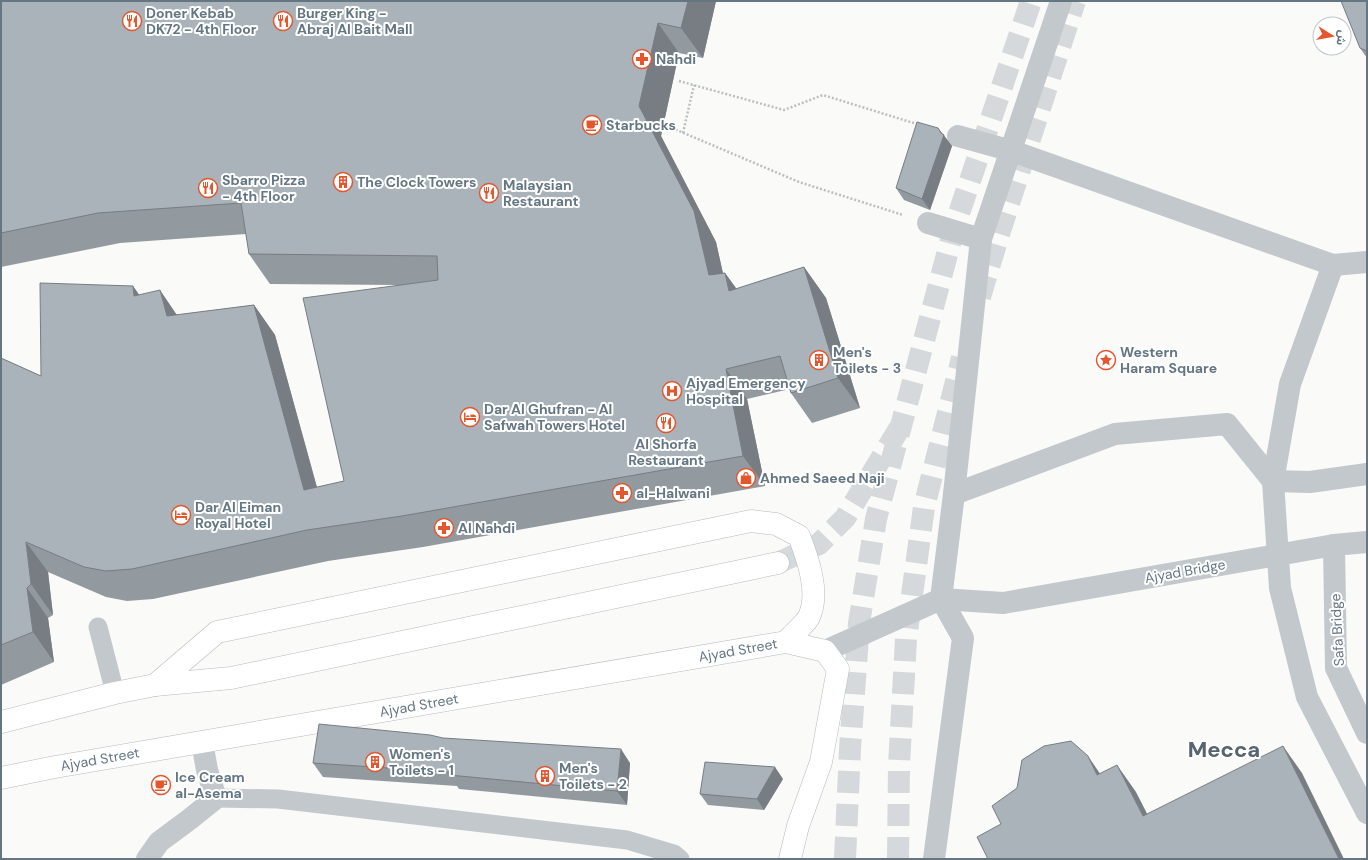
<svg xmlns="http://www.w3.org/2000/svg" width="1368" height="860" viewBox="0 0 1368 860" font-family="'DM Sans','Noto Sans Arabic',sans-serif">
  <rect width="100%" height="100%" fill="#fafaf8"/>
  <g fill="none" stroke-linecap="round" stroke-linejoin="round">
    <!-- primary-tunnel -->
    <polyline stroke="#d5d9db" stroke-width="22" stroke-dasharray="22 11" stroke-linecap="butt" points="778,563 819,544 845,518 902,424"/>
    <!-- trunk-tunnel -->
    <g stroke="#d5d9db" stroke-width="22" stroke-dasharray="22 11" stroke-linecap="butt">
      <polyline points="980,297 999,234 1075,1"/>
      <polyline points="845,859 850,749 859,623 876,519 955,225 1031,1"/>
      <polyline points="898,859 899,765 906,639 924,507 962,358"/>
    </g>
    <!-- primary casing -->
    <g stroke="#b5babe" stroke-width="23">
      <g id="primary">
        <polyline points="786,642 825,651 838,669 821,762 798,826 790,859"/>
        <polyline points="1,722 115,693 155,685 231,678 778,563"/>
        <path d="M1 778 55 767 786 642C791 636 806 623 809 617 820 593 808 559 799 536L776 524 751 521 217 632 155 685"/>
      </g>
    </g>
    <!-- path -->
    <g stroke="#bbbfc2" stroke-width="2.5" stroke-dasharray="2 2" stroke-linecap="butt">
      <polyline points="679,81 784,110 823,95 920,125"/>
      <polyline points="672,128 799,182 903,215"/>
      <polyline points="683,133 694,85"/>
    </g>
    <!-- service -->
    <g stroke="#c3c8cc" stroke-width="19">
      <polyline points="98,627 115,693"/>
      <polyline points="216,798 278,799 627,840 674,854 680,859"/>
    </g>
    <!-- pedestrian -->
    <g stroke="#c3c8cc" stroke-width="22">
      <polyline points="958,136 1012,151 1333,265 1367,262"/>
      <polyline points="928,223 981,239"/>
      <polyline points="1333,265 1290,384 1273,481 1280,588 1307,697 1367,813"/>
      <polyline points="954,494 1115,434 1227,424 1273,481 1310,482 1367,474"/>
      <polyline points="1334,545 1336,668 1367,733"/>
      <polyline points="825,651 941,599 1003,603"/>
      <polyline points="934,859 963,638 941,599 954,494 981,239 1061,1"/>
    </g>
    <!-- minor -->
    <polyline stroke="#c3c8cc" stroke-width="22" points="147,859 159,842 190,819 216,798 207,770 202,742"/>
    <!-- primary -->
    <use href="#primary" stroke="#fff" stroke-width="22"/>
    <!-- pedestrian-bridge -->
    <polyline stroke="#c3c8cc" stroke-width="22" points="1003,603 1334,545 1367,542"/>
  </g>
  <!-- wall -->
  <g fill="#929a9f">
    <polygon points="1,1 716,1 703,58 679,53 661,136 716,242 723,273 725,273 736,289 804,267 826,298 860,408 812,423 791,393 790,389 747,399 765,486 423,547 328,561 153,599 127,601 106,597 48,572 53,615 48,618 54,662 1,685 1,358 41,376 133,286 139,295 178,315 254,305 275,335 317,487 344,481 398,285 270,284 249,254 246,234 120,243 1,267"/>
    <polygon points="1367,1 1367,58 1360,48"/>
    <polygon points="943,134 952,146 930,210 904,200 896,188"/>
    <polygon points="443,738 630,763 627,805 459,789 457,786 323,777 313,763"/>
    <polygon points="783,779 764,810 708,805 700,794"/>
  </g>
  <!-- shaded-wall -->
  <g fill="#777d82">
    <polygon points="688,1 716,1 703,58 681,28"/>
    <polygon points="658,23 679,53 661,136 716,242 730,306 709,275 639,106"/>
    <polygon points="938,128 952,146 930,210 922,199 941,133"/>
    <polygon points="804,267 826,298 860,408 838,378"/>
    <polygon points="725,273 747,303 729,291"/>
    <polygon points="133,286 154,316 134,296"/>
    <polygon points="160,290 181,321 167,316"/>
    <polygon points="254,305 275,335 326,521 304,490"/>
    <polygon points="726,369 747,399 765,486 743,456"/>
    <polygon points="26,542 48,572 53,615 31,584"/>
    <polygon points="27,588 48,618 54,662 33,632"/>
    <polygon points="1283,746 1302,773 1344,859 1339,859"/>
    <polygon points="621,749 630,763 627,805 617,791"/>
    <polygon points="1088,756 1107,784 1097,775"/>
    <polygon points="1117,765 1136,792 1162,843 1143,816"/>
    <polygon points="775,767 783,779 764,810 757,799"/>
  </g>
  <!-- building -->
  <g fill="#aab3b9" stroke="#777d82">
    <polygon points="1,1 688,1 681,28 658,23 639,106 694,211 709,275 725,273 729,291 804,267 838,378 791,393 780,356 726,369 743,456 402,516 307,530 132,569 106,571 84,567 26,542 31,584 27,588 33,632 1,645 1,358 41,376 40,283 133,286 134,296 160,290 167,316 254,305 304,490 344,481 303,298 438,280 437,256 249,254 241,203 98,213 1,233"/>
    <polygon points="1341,1 1367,1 1367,51 1360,48"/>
    <polygon points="917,122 938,128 941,133 944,135 922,199 896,188"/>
    <polygon points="319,724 430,735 443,738 621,749 617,791 449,775 449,772 313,763"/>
    <polygon points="1071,741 1088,756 1097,775 1117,765 1143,816 1283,746 1339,859 988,859 977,837 1001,824 992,806 1017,788 1022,760 1044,746"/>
    <polygon points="705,762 775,767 757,799 700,794"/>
  </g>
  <!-- icons -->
  <defs>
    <g id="restaurant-ring" transform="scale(1)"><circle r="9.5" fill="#fff" stroke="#e4572e" stroke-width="1.5"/><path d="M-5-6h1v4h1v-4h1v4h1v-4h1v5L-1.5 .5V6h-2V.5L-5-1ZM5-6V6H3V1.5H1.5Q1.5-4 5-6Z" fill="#e4572e"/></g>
    <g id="pharmacy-ring" transform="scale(1)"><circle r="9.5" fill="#fff" stroke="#e4572e" stroke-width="1.5"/><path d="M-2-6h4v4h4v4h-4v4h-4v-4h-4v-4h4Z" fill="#e4572e"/></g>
    <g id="cafe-ring" transform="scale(1)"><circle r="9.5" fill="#fff" stroke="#e4572e" stroke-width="1.5"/><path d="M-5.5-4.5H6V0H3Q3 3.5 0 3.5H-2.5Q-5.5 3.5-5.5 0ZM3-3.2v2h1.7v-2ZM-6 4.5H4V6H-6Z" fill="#e4572e"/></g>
    <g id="building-ring" transform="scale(1)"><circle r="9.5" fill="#fff" stroke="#e4572e" stroke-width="1.5"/><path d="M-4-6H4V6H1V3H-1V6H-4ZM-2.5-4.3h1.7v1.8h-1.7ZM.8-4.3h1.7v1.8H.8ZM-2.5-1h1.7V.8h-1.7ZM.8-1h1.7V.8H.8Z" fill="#e4572e"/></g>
    <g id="sight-ring" transform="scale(1)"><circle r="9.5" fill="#fff" stroke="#e4572e" stroke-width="1.5"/><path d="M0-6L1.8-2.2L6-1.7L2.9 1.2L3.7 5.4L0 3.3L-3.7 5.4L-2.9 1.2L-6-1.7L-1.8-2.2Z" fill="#e4572e"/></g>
    <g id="hospital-ring" transform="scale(1)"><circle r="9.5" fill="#fff" stroke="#e4572e" stroke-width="1.5"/><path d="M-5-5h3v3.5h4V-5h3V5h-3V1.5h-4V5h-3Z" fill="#e4572e"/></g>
    <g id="hotel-ring" transform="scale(1)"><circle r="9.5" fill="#fff" stroke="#e4572e" stroke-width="1.5"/><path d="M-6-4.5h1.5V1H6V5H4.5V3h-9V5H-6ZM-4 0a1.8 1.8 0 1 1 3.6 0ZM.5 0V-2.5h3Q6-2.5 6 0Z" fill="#e4572e"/></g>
    <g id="shop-ring" transform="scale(1)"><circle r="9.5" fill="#fff" stroke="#e4572e" stroke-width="1.5"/><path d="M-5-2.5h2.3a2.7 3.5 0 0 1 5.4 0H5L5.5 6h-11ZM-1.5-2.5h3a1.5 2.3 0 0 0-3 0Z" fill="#e4572e"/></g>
  </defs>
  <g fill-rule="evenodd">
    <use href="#restaurant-ring" x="132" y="21"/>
    <use href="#restaurant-ring" x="283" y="21"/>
    <use href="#pharmacy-ring" x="642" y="59"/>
    <use href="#cafe-ring" x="592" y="125"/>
    <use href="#building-ring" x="343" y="182"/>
    <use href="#restaurant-ring" x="208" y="188"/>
    <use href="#restaurant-ring" x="489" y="193"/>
    <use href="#building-ring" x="819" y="360"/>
    <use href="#sight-ring" x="1106" y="360"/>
    <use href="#hospital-ring" x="672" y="391"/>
    <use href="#hotel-ring" x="470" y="417"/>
    <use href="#restaurant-ring" x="666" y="423"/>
    <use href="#shop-ring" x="746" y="478"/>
    <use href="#pharmacy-ring" x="622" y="493"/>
    <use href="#hotel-ring" x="181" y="515"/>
    <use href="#pharmacy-ring" x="444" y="528"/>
    <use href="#building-ring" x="375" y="762"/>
    <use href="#building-ring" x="545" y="776"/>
    <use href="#cafe-ring" x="161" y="785"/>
  </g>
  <g text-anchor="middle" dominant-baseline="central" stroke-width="4" stroke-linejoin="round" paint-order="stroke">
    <!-- poi labels -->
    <g font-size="14" font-weight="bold" fill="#657683" stroke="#fff" text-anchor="start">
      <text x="146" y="13">Doner Kebab<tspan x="146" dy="16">DK72 - 4th Floor</tspan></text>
      <text x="297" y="13">Burger King -<tspan x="297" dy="16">Abraj Al Bait Mall</tspan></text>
      <text x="656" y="59">Nahdi</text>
      <text x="606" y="125">Starbucks</text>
      <text x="222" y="180">Sbarro Pizza<tspan x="222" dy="16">- 4th Floor</tspan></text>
      <text x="357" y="182">The Clock Towers</text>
      <text x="503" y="185">Malaysian<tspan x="503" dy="16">Restaurant</tspan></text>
      <text x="833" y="352">Men's<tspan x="833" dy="16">Toilets - 3</tspan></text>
      <text x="1120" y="352">Western<tspan x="1120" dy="16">Haram Square</tspan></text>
      <text x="686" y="383">Ajyad Emergency<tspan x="686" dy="16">Hospital</tspan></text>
      <text x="484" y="409">Dar Al Ghufran - Al<tspan x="484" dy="16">Safwah Towers Hotel</tspan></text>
      <text x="666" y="444" text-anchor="middle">Al Shorfa<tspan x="666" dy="16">Restaurant</tspan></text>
      <text x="760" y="478">Ahmed Saeed Naji</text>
      <text x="636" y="493">al-Halwani</text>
      <text x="195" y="507">Dar Al Eiman<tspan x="195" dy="16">Royal Hotel</tspan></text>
      <text x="458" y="528">Al Nahdi</text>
      <text x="389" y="754">Women's<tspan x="389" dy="16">Toilets - 1</tspan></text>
      <text x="559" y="768">Men's<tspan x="559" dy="16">Toilets - 2</tspan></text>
      <text x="175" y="777">Ice Cream<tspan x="175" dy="16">al-Asema</tspan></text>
    </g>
    <!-- street labels -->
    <g font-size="14" fill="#657683" stroke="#fff">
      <text transform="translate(1185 571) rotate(-10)">Ajyad Bridge</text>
      <text transform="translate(1337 630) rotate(-93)">Safa Bridge</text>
      <text transform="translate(738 650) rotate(-10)">Ajyad Street</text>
      <text transform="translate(419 705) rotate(-10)">Ajyad Street</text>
      <text transform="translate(100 759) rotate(-10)">Ajyad Street</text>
    </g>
    <!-- town labels -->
    <g font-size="22" font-weight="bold" fill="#57646e" stroke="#fff">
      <text x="1224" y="749">Mecca</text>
    </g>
  </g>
  <!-- border -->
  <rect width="1368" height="860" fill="none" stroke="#657683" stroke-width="4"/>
  <!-- north arrow -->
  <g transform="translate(1332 36) rotate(101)"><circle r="19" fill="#ffffff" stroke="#c1c8cd"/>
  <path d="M0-3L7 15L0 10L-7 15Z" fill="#e4572e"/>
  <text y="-6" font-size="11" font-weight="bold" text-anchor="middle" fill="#657683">ش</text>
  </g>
</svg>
